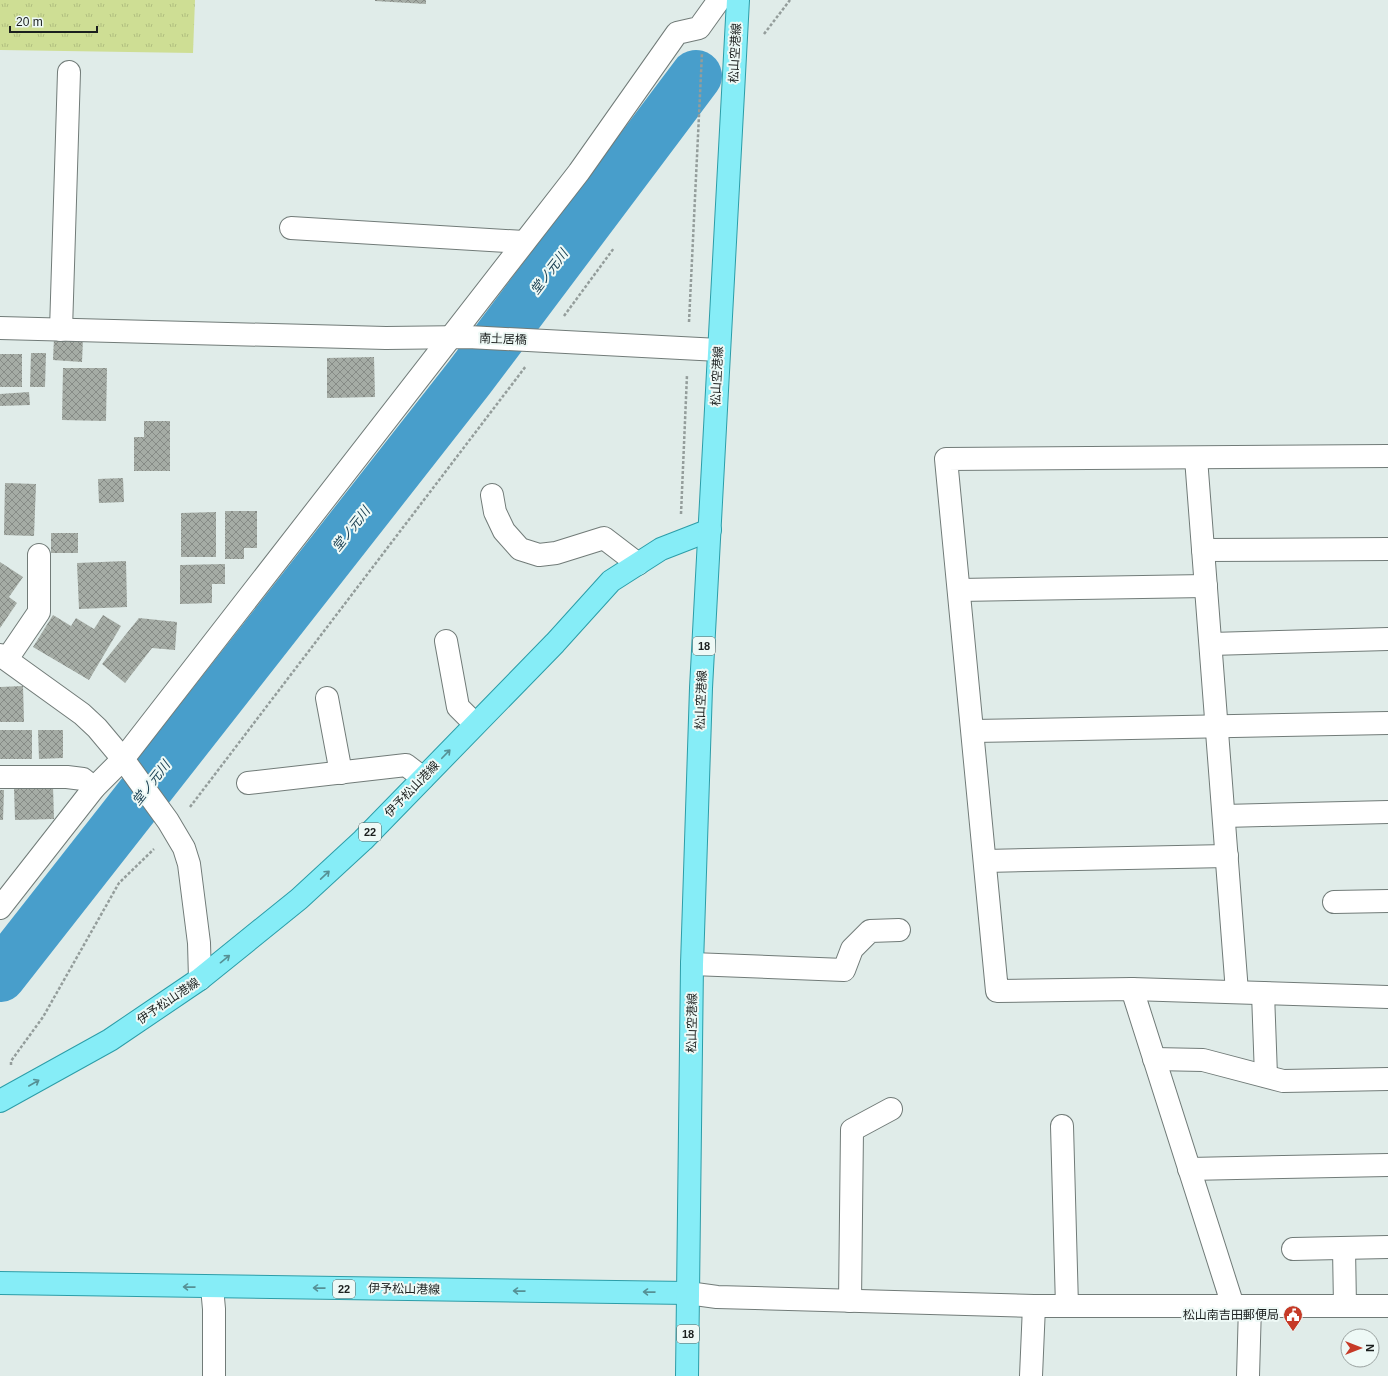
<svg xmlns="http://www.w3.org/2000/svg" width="1388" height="1376" viewBox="0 0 1388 1376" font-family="Helvetica,'Noto Sans JP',sans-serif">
  <defs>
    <pattern id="park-tufts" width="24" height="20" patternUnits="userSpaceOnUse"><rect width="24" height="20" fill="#cede94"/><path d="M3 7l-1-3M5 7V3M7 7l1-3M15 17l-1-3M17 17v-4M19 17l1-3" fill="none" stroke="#b0be7f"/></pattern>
    <pattern id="building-cross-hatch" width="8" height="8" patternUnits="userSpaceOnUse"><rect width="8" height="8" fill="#a5aca5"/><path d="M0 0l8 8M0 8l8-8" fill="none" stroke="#868b86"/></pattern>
  </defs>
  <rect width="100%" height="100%" fill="#e0ece9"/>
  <!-- park -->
  <polygon fill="url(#park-tufts)" points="0,0 195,0 193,53 0,50"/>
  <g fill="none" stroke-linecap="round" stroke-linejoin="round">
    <!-- river -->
    <polyline stroke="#489ecb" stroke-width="52" points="0,976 469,378 696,76"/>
  </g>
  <!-- building -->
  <g fill="url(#building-cross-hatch)">
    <polygon points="375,0 426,0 426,4 375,1"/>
    <polygon points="54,338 83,339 82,362 53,360"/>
    <polygon points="31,353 46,353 45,387 30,387"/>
    <rect x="0" y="354" width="22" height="33"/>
    <polygon points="374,357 375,397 327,398 327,358"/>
    <polygon points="63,368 107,368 106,421 62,420"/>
    <polygon points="29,392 30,405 0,406 0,394"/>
    <polygon points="144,421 170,421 170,471 134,471 134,437 144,437"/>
    <polygon points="123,478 124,502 99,503 98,479"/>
    <polygon points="5,483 36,484 34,536 4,535"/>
    <polygon points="225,511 257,511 257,548 244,548 244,559 225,559"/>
    <polygon points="216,512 216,557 181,557 181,513"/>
    <rect x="51" y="533" width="27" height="20"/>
    <polygon points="126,561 127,607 79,609 77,563"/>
    <polygon points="0,562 23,577 9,597 17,603 0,628"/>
    <polygon points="225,564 225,584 212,584 212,603 180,604 180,565"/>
    <polygon points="53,615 71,626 76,618 94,629 103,615 121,626 89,680 33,647"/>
    <polygon points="139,618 177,622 175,650 152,648 125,683 102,664"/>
    <polygon points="23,686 24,722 0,722 0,687"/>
    <rect x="0" y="730" width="32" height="29"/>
    <polygon points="38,730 63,730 63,758 39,759"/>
    <polygon points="53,786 54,819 15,820 14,787"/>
    <polygon points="0,790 4,790 3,820 0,820"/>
  </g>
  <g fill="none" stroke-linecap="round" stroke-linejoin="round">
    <!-- minor casing -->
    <g stroke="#717b78" stroke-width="24">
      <g id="minor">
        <polyline points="291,228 524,242"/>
        <polyline points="0,328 386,338 468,337 719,350"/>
        <polyline points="61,330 69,72"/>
        <polyline points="1388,456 946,459 997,991 1132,989 1388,997"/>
        <polyline points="1196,458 1237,992"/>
        <polyline points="492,495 495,512 504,531 520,549 539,555 556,553 604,538 638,564"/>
        <polyline points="1203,550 1388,549"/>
        <polyline points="959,590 1206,586"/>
        <polyline points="446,641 458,707 475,724"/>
        <polyline points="1211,644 1388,639"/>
        <polyline points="0,655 82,714 97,728 123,759 168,821 184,848 189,864 199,943 200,979"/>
        <polyline points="7,659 39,612 39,555"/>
        <polyline points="327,698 341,773"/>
        <polyline points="973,731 1388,723"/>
        <polyline points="0,777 67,777 83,779 94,788"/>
        <polyline points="248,783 406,765 423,778"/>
        <polyline points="1224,816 1388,812"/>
        <polyline points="985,861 1227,856"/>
        <polyline points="1334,902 1388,901"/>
        <polyline points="0,908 94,788 123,759 579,172 677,33 699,28 719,0"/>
        <polyline points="692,964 844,970 852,949 870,931 899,930"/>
        <polyline points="1132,989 1233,1306"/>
        <polyline points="1263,993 1266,1076"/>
        <polyline points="1154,1059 1203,1060 1283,1081 1388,1079"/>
        <polyline points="1062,1126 1067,1306"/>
        <polyline points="1189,1169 1388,1165"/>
        <polyline points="1344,1248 1345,1306"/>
        <polyline points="1293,1249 1388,1247"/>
        <polyline points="212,1287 214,1309 214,1376"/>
        <polyline points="688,1293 717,1297 1034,1306 1388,1306"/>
        <polyline points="850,1301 852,1130 891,1109"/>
        <polyline points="1031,1376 1034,1306"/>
        <polyline points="1248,1376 1250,1306"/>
      </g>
    </g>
    <!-- primary casing -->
    <g stroke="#2c9da8" stroke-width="24">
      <g id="primary">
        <polyline points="0,1101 110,1040 200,979 299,899 363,840 555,643 611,581 661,549 710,530"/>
        <polyline points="0,1283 688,1293"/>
        <polyline points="687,1376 692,964 701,688 738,0"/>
      </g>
    </g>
    <!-- path -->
    <g stroke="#949d9b" stroke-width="2.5" stroke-dasharray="3 2" stroke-linecap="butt">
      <polyline points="764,34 790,0"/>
      <polyline points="564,316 614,248"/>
      <polyline points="689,322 702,53"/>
      <polyline points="681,514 687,375"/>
      <polyline points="190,807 526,366"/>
      <polyline points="11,1065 11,1061 43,1017 119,883 154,849"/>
    </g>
    <!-- minor -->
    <use href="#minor" stroke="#fff" stroke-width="22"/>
    <!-- primary -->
    <use href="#primary" stroke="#86edf7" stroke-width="22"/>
  </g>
  <!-- one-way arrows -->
  <defs><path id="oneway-shaft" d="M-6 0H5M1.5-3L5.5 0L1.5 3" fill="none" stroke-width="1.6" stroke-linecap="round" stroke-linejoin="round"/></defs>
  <g stroke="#569095">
    <use href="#oneway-shaft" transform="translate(446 754) rotate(-46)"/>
    <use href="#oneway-shaft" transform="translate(325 875) rotate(-43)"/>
    <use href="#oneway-shaft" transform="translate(225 959) rotate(-39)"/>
    <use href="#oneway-shaft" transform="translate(34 1083) rotate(-30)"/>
    <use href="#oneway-shaft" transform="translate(189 1287) rotate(-179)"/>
    <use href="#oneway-shaft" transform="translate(319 1288) rotate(-179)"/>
    <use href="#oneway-shaft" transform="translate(519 1291) rotate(-179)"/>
    <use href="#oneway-shaft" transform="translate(649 1292) rotate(-179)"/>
  </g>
  <!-- icons -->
  <defs>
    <g id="civic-pin" transform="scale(1)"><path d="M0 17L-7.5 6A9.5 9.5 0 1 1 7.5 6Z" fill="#c63a27" stroke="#eef9f6"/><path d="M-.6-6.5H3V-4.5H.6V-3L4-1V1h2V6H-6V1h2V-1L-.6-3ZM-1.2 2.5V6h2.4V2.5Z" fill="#fff"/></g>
  </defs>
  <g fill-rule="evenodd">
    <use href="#civic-pin" x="1293" y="1315"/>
  </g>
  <g text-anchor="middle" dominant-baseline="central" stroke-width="4" stroke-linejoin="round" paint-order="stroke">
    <!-- shield labels -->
    <g fill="#eef9f6" stroke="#5a605f" stroke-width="1">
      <rect x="693" y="637" width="22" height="18" rx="3"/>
      <rect x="359" y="823" width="22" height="18" rx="3"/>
      <rect x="333" y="1280" width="22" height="18" rx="3"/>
      <rect x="677" y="1325" width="22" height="18" rx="3"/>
    </g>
    <g font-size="11" font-weight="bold" fill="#1b1f1e">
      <text x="704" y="646">18</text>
      <text x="370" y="832">22</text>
      <text x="344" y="1289">22</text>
      <text x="688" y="1334">18</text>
    </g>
    <!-- street labels -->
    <g font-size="12" fill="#1b1f1e" stroke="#eef9f6">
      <text transform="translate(735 53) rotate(-87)">松山空港線</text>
      <text transform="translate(503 339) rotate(2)">南土居橋</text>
      <text transform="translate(717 376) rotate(-87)">松山空港線</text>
      <text transform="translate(701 700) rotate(-88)">松山空港線</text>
      <text transform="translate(412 789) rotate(-46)">伊予松山港線</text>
      <text transform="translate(168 1001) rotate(-34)">伊予松山港線</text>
      <text transform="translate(692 1023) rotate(-89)">松山空港線</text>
      <text transform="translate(404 1289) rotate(1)">伊予松山港線</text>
    </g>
    <!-- poi labels -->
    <g font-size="12" fill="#1b1f1e" stroke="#eef9f6" text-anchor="end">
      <text x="1279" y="1315">松山南吉田郵便局</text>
    </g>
    <!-- water labels -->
    <g font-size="13" font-style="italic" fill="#163c4f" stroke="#eef9f6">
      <text transform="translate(549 272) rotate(-53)">堂ノ元川</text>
      <text transform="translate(351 529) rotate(-52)">堂ノ元川</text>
      <text transform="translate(151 783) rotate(-52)">堂ノ元川</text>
    </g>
  </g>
  <!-- north arrow -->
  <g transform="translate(1360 1348) rotate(90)"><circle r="19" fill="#eef9f6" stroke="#9aa2a0"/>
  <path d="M0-3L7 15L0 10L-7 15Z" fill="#c63a27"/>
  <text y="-6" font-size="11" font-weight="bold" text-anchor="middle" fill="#1b1f1e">N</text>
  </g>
  <!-- scale -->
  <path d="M10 26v6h87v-6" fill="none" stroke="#1b1f1e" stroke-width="2"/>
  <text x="16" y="26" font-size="12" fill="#1b1f1e" stroke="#eef9f6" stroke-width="3" paint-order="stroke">20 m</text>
</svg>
